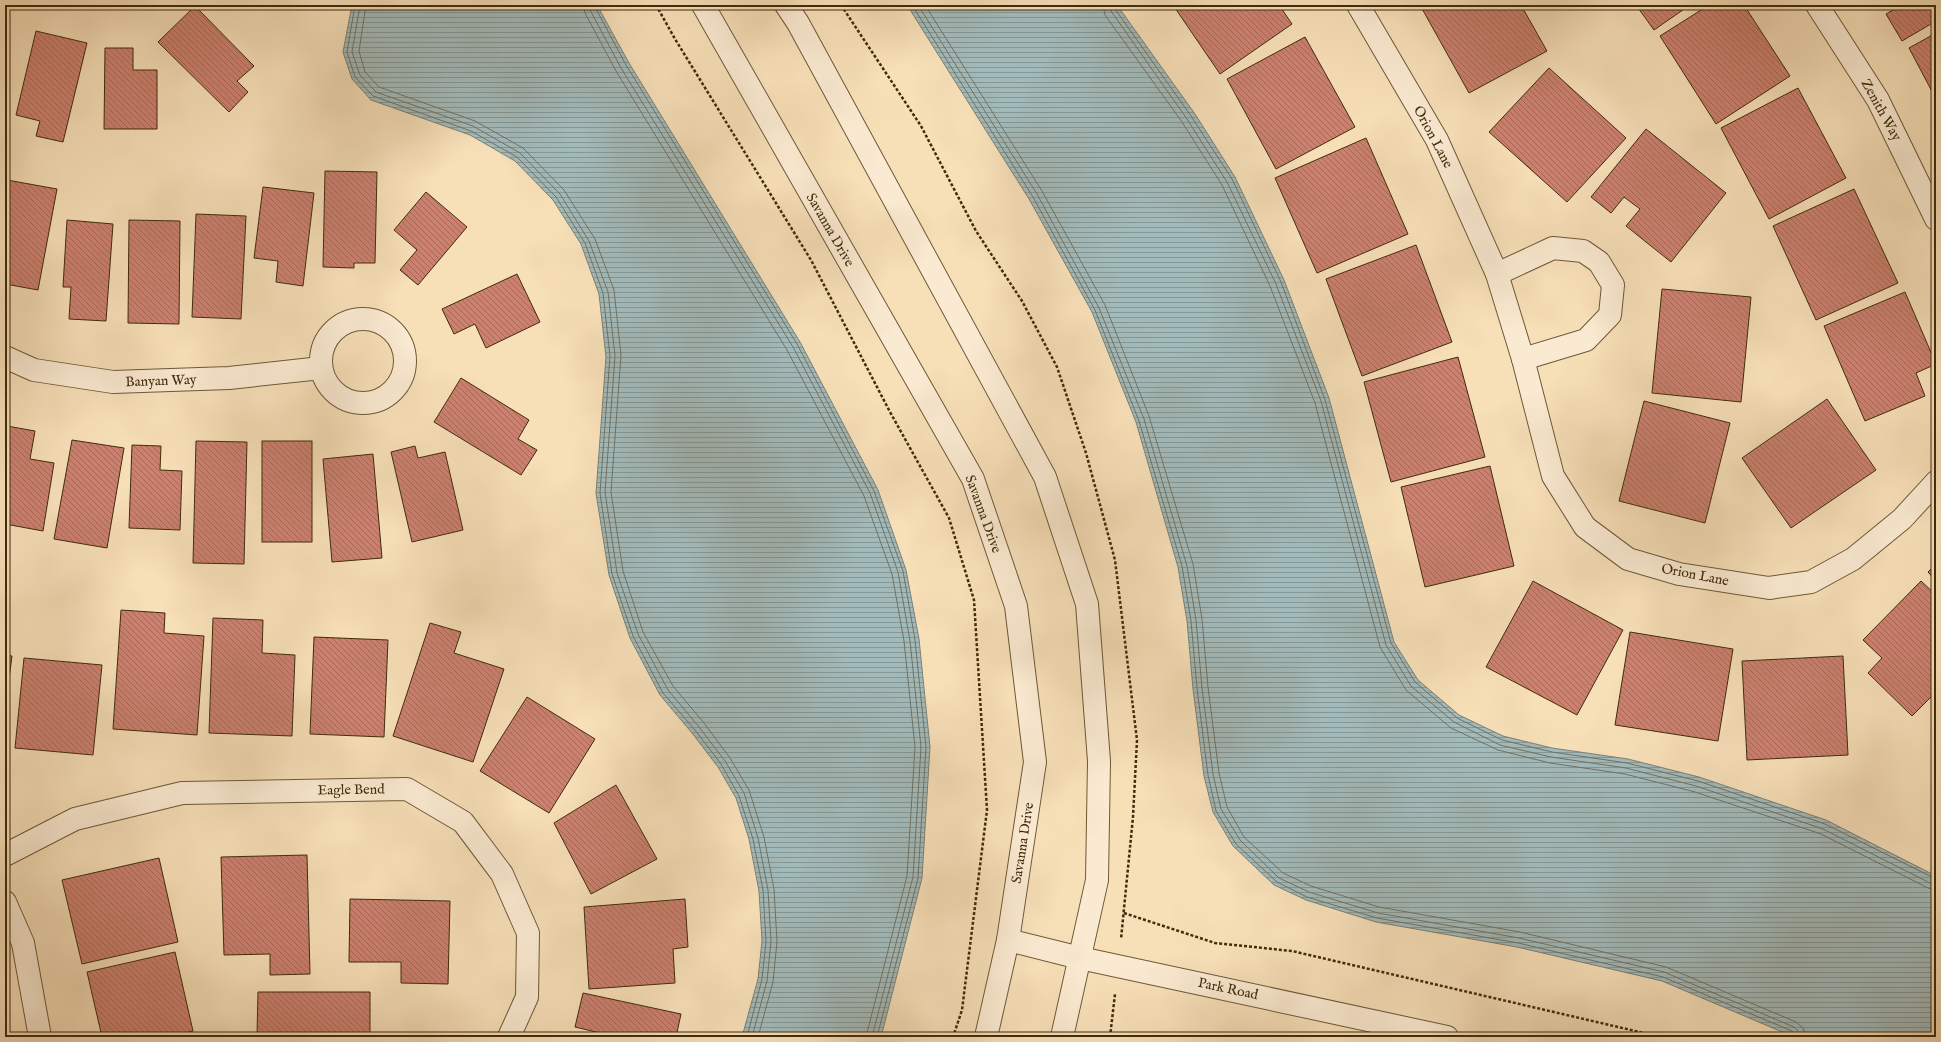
<svg xmlns="http://www.w3.org/2000/svg" width="1941" height="1042" viewBox="0 0 1941 1042" font-family="'IM FELL English',serif">
  <defs>
    <pattern id="water-rules" width="6" height="5" patternUnits="userSpaceOnUse"><rect width="6" height="5" fill="#a2baba"/><path d="M0 2.5h6" fill="none" stroke="#859796"/></pattern>
    <pattern id="building-back-hatch" width="6" height="6" patternUnits="userSpaceOnUse"><rect width="6" height="6" fill="#cd806e"/><path d="M-1 5l2 2M0 0l6 6M5-1l2 2" fill="none" stroke="#a86959"/></pattern>
  </defs>
  <rect width="100%" height="100%" fill="#f7dfb8"/>
  <filter id="stains"><feTurbulence type="fractalNoise" baseFrequency=".005" numOctaves="4"/><feColorMatrix values="0 0 0 0 .2 0 0 0 0 .09 0 0 0 0 .02 0 0 0 .5 -.17"/></filter>
  <radialGradient id="worn" r=".72"><stop offset=".6" stop-color="#630" stop-opacity="0"/><stop offset="1" stop-color="#630" stop-opacity=".3"/></radialGradient>
  <!-- water -->
  <g fill="url(#water-rules)" stroke="#7b8174">
    <polygon points="352,5 597,5 629,63 800,342 878,490 906,570 919,639 930,747 922,878 881,1037 742,1037 758,979 762,941 759,891 749,839 736,798 718,767 692,733 660,695 630,638 609,575 596,493 606,357 599,294 581,244 553,200 515,161 470,135 371,100 352,79 343,52"/>
    <polygon points="907,5 1117,5 1195,114 1235,177 1284,280 1329,398 1394,642 1418,680 1459,715 1503,736 1552,748 1628,759 1699,777 1826,820 1936,876 1936,1037 1794,1037 1662,981 1517,947 1376,922 1306,900 1274,885 1233,846 1213,812 1204,776 1193,689 1187,621 1178,567 1136,422 1092,312 1029,199"/>
  </g>
  <g fill="none" stroke-linecap="round" stroke-linejoin="round">
    <!-- shore -->
    <g stroke="#717263" stroke-width="1">
      <polyline points="355,5 347,52 355,77 373,96 471,131 517,157 556,197 585,243 603,293 610,356 600,493 612,574 633,636 663,693 695,730 721,764 739,796 753,839 763,890 766,942 762,979 747,1037"/>
      <polyline points="360,5 352,52 360,75 376,92 473,126 520,153 560,194 589,241 608,292 615,356 605,492 617,573 638,634 668,690 699,727 725,761 744,793 758,838 768,890 771,942 767,981 752,1037"/>
      <polyline points="366,5 359,51 365,72 379,87 475,121 523,148 564,190 595,239 614,290 621,355 611,492 623,571 643,632 673,686 704,723 730,758 749,790 764,837 774,889 777,942 773,982 758,1037"/>
      <polyline points="583,5 585,13 616,71 787,350 864,496 892,574 904,641 915,747 907,876 866,1037"/>
      <polyline points="589,5 590,10 621,68 793,347 870,493 898,572 910,641 921,747 913,877 872,1037"/>
      <polyline points="594,5 626,65 797,344 874,491 903,571 915,640 926,747 918,878 877,1037"/>
      <polyline points="912,5 1033,197 1095,310 1139,421 1182,566 1191,621 1197,688 1208,775 1216,811 1236,844 1277,882 1307,897 1377,918 1518,943 1663,977 1792,1031 1794,1037"/>
      <polyline points="918,5 1037,194 1099,308 1144,419 1187,566 1196,620 1202,688 1213,774 1221,809 1240,840 1279,878 1309,892 1378,913 1519,938 1664,972 1794,1027 1798,1031 1799,1037"/>
      <polyline points="925,5 1042,191 1105,305 1149,416 1193,564 1202,619 1208,687 1219,773 1227,807 1244,837 1283,873 1311,886 1379,907 1520,932 1666,967 1796,1022 1803,1028 1806,1037"/>
      <polyline points="1103,5 1105,15 1182,122 1222,185 1270,286 1315,403 1380,647 1406,690 1451,728 1498,750 1550,763 1625,774 1695,792 1821,834 1928,888 1936,890"/>
      <polyline points="1109,5 1111,11 1187,119 1227,182 1276,284 1321,401 1386,645 1411,686 1454,722 1500,745 1551,757 1626,768 1696,786 1823,829 1930,883 1936,884"/>
      <polyline points="1114,5 1115,9 1191,116 1232,179 1281,282 1325,400 1391,643 1415,682 1457,718 1502,740 1552,752 1627,763 1698,781 1825,824 1936,879"/>
    </g>
  </g>
  <!-- building -->
  <g fill="url(#building-back-hatch)" stroke="#402b0c">
    <polygon points="1173,5 1279,5 1292,24 1220,74"/>
    <polygon points="1420,5 1521,5 1547,51 1469,93"/>
    <polygon points="1636,5 1690,5 1654,30"/>
    <polygon points="1709,5 1744,5 1790,76 1716,124 1660,36"/>
    <polygon points="1902,5 1936,5 1936,21 1902,41 1886,14"/>
    <polygon points="195,6 254,66 237,81 248,92 229,112 158,42"/>
    <polygon points="36,31 87,43 63,142 36,136 40,121 16,115"/>
    <polygon points="1936,33 1936,99 1909,48"/>
    <polygon points="1305,37 1355,127 1276,169 1227,79"/>
    <polygon points="105,48 133,48 133,70 157,70 157,129 104,129"/>
    <polygon points="1549,68 1626,138 1567,202 1489,132"/>
    <polygon points="1798,88 1846,178 1769,219 1721,128"/>
    <polygon points="1646,129 1726,193 1671,262 1626,226 1640,209 1624,197 1611,213 1591,197"/>
    <polygon points="1366,138 1408,234 1317,273 1275,178"/>
    <polygon points="325,171 377,172 375,263 354,263 354,268 323,267"/>
    <polygon points="7,180 57,189 38,290 5,284 5,190"/>
    <polygon points="263,187 314,193 303,286 276,282 278,261 254,258"/>
    <polygon points="1854,189 1898,283 1816,320 1773,226"/>
    <polygon points="426,192 467,227 418,285 400,270 417,250 394,230"/>
    <polygon points="196,214 246,216 241,319 192,317"/>
    <polygon points="67,220 113,224 106,321 69,319 71,287 63,287"/>
    <polygon points="129,220 180,221 179,324 128,323"/>
    <polygon points="1416,245 1452,342 1362,376 1326,279"/>
    <polygon points="517,274 540,322 486,348 475,324 454,334 442,309"/>
    <polygon points="1662,289 1751,297 1741,402 1652,393"/>
    <polygon points="1905,292 1936,364 1916,373 1925,396 1865,421 1824,326"/>
    <polygon points="1458,357 1485,457 1391,482 1364,382"/>
    <polygon points="461,378 529,420 518,439 537,450 521,475 434,422"/>
    <polygon points="1827,399 1876,470 1791,528 1742,458"/>
    <polygon points="1644,401 1730,423 1705,523 1619,501"/>
    <polygon points="7,426 35,431 30,459 54,463 43,531 5,524 5,438"/>
    <polygon points="72,440 124,448 107,548 54,539"/>
    <polygon points="196,441 247,442 244,564 193,563"/>
    <rect x="262" y="441" width="50" height="101"/>
    <polygon points="132,445 161,446 160,470 182,471 180,530 129,528"/>
    <polygon points="415,446 418,458 445,452 463,530 412,542 391,452"/>
    <polygon points="373,454 382,558 332,562 323,459"/>
    <polygon points="1490,466 1514,566 1425,587 1401,487"/>
    <polygon points="1936,564 1936,581 1928,572"/>
    <polygon points="1533,581 1623,630 1577,715 1486,667"/>
    <polygon points="1921,581 1936,595 1936,692 1912,716 1868,673 1882,658 1863,640"/>
    <polygon points="121,610 165,613 164,633 204,636 197,735 113,729"/>
    <polygon points="213,618 263,620 262,653 295,655 292,736 209,733"/>
    <polygon points="430,623 461,632 454,653 504,669 473,762 393,736"/>
    <polygon points="1630,632 1733,649 1718,741 1615,725"/>
    <polygon points="314,637 388,640 384,737 310,734"/>
    <polygon points="5,655 12,656 5,710"/>
    <polygon points="1843,656 1848,755 1747,760 1742,661"/>
    <polygon points="24,658 102,665 93,755 15,748"/>
    <polygon points="527,697 595,739 549,813 480,771"/>
    <polygon points="616,785 657,859 591,894 554,823"/>
    <polygon points="307,855 310,974 270,975 270,954 224,955 221,857"/>
    <polygon points="159,858 178,942 82,964 62,880"/>
    <polygon points="350,899 450,901 448,984 401,983 401,962 349,962"/>
    <polygon points="685,899 688,947 673,949 675,983 589,989 584,907"/>
    <polygon points="175,952 193,1031 168,1037 102,1037 87,972"/>
    <polygon points="258,992 370,992 370,1037 289,1037 289,1035 257,1035"/>
    <polygon points="583,993 681,1014 676,1037 599,1037 600,1033 575,1027"/>
  </g>
  <g fill="none" stroke-linecap="round" stroke-linejoin="round">
    <!-- street casing -->
    <g stroke="#6e5837" stroke-width="24">
      <g id="street">
        <polyline points="703,5 973,479 1016,606 1035,762 1008,940 986,1037"/>
        <polyline points="786,5 798,23 1045,477 1087,604 1099,761 1097,880 1062,1037"/>
        <polyline points="1358,5 1437,140 1497,274 1523,359 1553,476 1585,527 1628,559 1679,574 1769,588 1811,582 1853,559 1902,519 1936,482"/>
        <polyline points="1817,5 1878,100 1936,219"/>
        <polyline points="1497,274 1553,248 1583,251 1599,262 1613,285 1610,315 1586,340 1523,359"/>
        <circle cx="363" cy="361" r="42"/>
        <polyline points="5,357 34,370 113,382 229,378 321,368"/>
        <polyline points="5,855 75,819 182,793 407,789 463,822 502,874 528,933 527,997 509,1037"/>
        <polyline points="5,902 23,943 40,1037"/>
        <polyline points="1008,940 1080,958 1447,1037"/>
      </g>
    </g>
    <!-- path -->
    <g stroke="#402b0c" stroke-width="2.5" stroke-dasharray="3 2" stroke-linecap="butt">
      <polyline points="656,5 675,39 811,260 890,412 949,518 974,600 987,810 962,1010 953,1037"/>
      <polyline points="841,5 921,126 976,231 1022,301 1057,367 1086,453 1115,560 1137,740 1133,817 1121,939"/>
      <polyline points="1124,913 1215,943 1292,951 1661,1037"/>
      <polyline points="1110,1037 1115,994"/>
    </g>
    <!-- street -->
    <use href="#street" stroke="#faead1" stroke-width="22"/>
  </g>
  <g text-anchor="middle" dominant-baseline="central" stroke-width="3" stroke-linejoin="round" paint-order="stroke">
    <!-- street labels -->
    <g font-size="14" fill="#402b0c" stroke="#faead1">
      <text transform="translate(1881 110) rotate(61)">Zenith Way</text>
      <text transform="translate(1433 137) rotate(62)">Orion Lane</text>
      <text transform="translate(830 230) rotate(60)">Savanna Drive</text>
      <text transform="translate(161 381) rotate(-2)">Banyan Way</text>
      <text transform="translate(983 514) rotate(70)">Savanna Drive</text>
      <text transform="translate(1695 575) rotate(11)">Orion Lane</text>
      <text transform="translate(351 790) rotate(-1)">Eagle Bend</text>
      <text transform="translate(1023 843) rotate(-81)">Savanna Drive</text>
      <text transform="translate(1228 989) rotate(12)">Park Road</text>
    </g>
  </g>
  <!-- margin -->
  <rect width="1941" height="1042" fill="none" stroke="#f7dfb8" stroke-width="20"/>
  <rect x="6" y="6" width="1929" height="1030" fill="none" stroke="#402b0c" stroke-width="2"/>
  <rect x="10" y="10" width="1921" height="1022" fill="none" stroke="#402b0c"/>
  <rect width="100%" height="100%" filter="url(#stains)"/>
  <rect width="100%" height="100%" fill="url(#worn)"/>
</svg>
